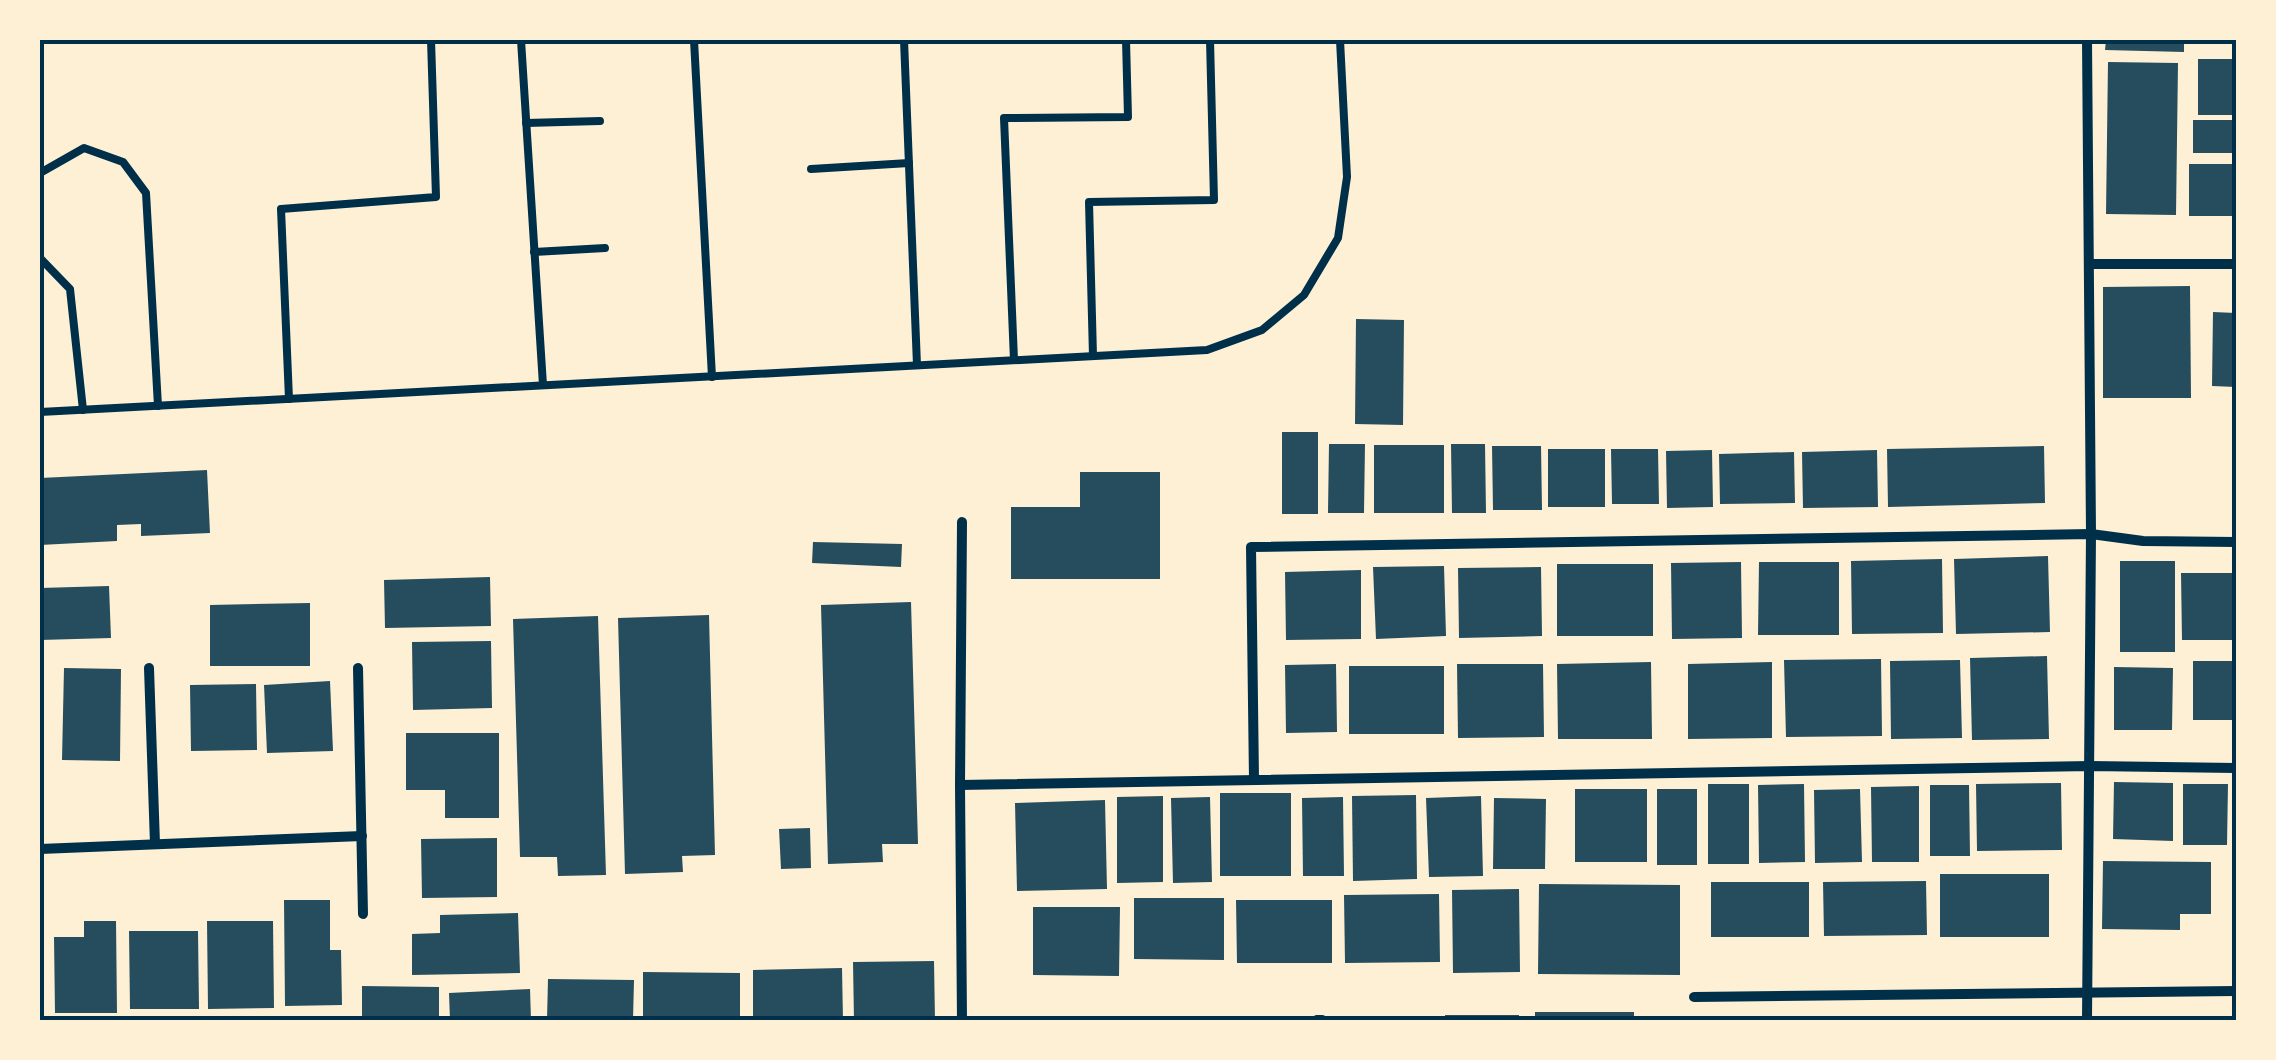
<svg xmlns="http://www.w3.org/2000/svg" width="2276" height="1060" viewBox="0 0 2276 1060" font-family="Inter,sans-serif">
  <rect width="100%" height="100%" fill="#fdf0d5"/>
  <!-- building -->
  <g fill="#264d5e">
    <polygon points="2106,40 2184,40 2184,52 2105,50"/>
    <rect x="2198" y="59" width="38" height="56"/>
    <polygon points="2108,62 2178,63 2176,215 2106,214"/>
    <rect x="2193" y="120" width="43" height="33"/>
    <rect x="2189" y="164" width="47" height="52"/>
    <polygon points="2190,286 2191,398 2103,398 2103,287"/>
    <polygon points="2213,312 2236,313 2236,387 2212,386"/>
    <polygon points="1356,319 1404,320 1403,425 1355,424"/>
    <rect x="1282" y="432" width="36" height="82"/>
    <polygon points="1329,444 1365,444 1364,513 1328,513"/>
    <polygon points="1451,444 1485,444 1486,513 1452,513"/>
    <rect x="1374" y="445" width="70" height="68"/>
    <polygon points="1492,446 1541,446 1542,510 1493,510"/>
    <polygon points="2044,446 2045,503 1888,507 1887,449"/>
    <rect x="1548" y="449" width="57" height="58"/>
    <polygon points="1611,449 1658,449 1659,504 1612,504"/>
    <polygon points="1712,450 1713,507 1667,508 1666,451"/>
    <polygon points="1877,450 1878,507 1803,508 1802,452"/>
    <polygon points="1794,452 1795,503 1720,504 1719,454"/>
    <polygon points="207,470 210,533 141,536 141,524 117,525 117,541 40,545 40,478"/>
    <polygon points="1080,472 1160,472 1160,579 1011,579 1011,507 1080,507"/>
    <polygon points="813,542 902,544 901,567 812,563"/>
    <polygon points="2048,556 2050,632 1956,634 1954,559"/>
    <polygon points="1942,559 1943,633 1852,634 1851,561"/>
    <rect x="2120" y="561" width="55" height="91"/>
    <polygon points="1741,562 1742,638 1672,639 1671,563"/>
    <polygon points="1759,562 1839,562 1839,635 1758,635"/>
    <rect x="1557" y="564" width="96" height="72"/>
    <polygon points="1444,566 1446,636 1376,639 1373,567"/>
    <polygon points="1541,567 1542,636 1459,638 1458,568"/>
    <polygon points="1361,570 1361,639 1286,640 1285,572"/>
    <polygon points="2181,573 2236,573 2236,640 2182,640"/>
    <polygon points="490,577 491,626 385,628 384,580"/>
    <polygon points="109,586 111,638 40,640 40,588"/>
    <polygon points="911,602 918,844 882,844 883,862 828,864 821,605"/>
    <polygon points="310,603 310,666 210,666 210,605"/>
    <polygon points="709,615 715,855 682,856 683,872 625,874 618,618"/>
    <polygon points="598,616 606,875 558,876 557,857 520,857 513,619"/>
    <polygon points="491,641 492,708 413,710 412,642"/>
    <polygon points="2047,656 2049,739 1972,740 1970,658"/>
    <polygon points="1881,659 1882,736 1786,737 1784,660"/>
    <polygon points="1960,660 1962,738 1891,739 1890,661"/>
    <rect x="2193" y="661" width="43" height="59"/>
    <polygon points="1651,662 1652,739 1558,739 1557,664"/>
    <polygon points="1772,662 1772,738 1688,739 1688,664"/>
    <polygon points="1336,664 1337,732 1286,733 1285,665"/>
    <polygon points="1457,664 1543,664 1544,737 1458,738"/>
    <rect x="1349" y="666" width="95" height="68"/>
    <polygon points="2114,667 2173,668 2172,730 2114,730"/>
    <polygon points="64,668 121,669 120,761 62,760"/>
    <polygon points="330,681 333,751 267,753 264,685"/>
    <polygon points="256,684 257,750 191,751 190,685"/>
    <polygon points="406,733 499,733 499,818 445,818 445,790 406,790"/>
    <polygon points="2114,782 2173,783 2173,841 2113,839"/>
    <polygon points="2061,783 2062,850 1977,851 1976,784"/>
    <rect x="1708" y="784" width="41" height="80"/>
    <polygon points="1804,784 1805,862 1759,863 1758,785"/>
    <polygon points="2183,784 2228,784 2227,845 2183,845"/>
    <polygon points="1930,785 1969,785 1970,856 1930,856"/>
    <polygon points="1919,786 1919,862 1872,862 1871,787"/>
    <rect x="1575" y="789" width="72" height="73"/>
    <rect x="1657" y="789" width="40" height="76"/>
    <polygon points="1860,789 1862,862 1815,863 1814,790"/>
    <rect x="1220" y="793" width="71" height="83"/>
    <polygon points="1416,795 1417,879 1353,881 1352,796"/>
    <polygon points="1163,796 1163,882 1117,883 1117,797"/>
    <polygon points="1481,796 1483,876 1429,877 1426,798"/>
    <polygon points="1210,797 1212,882 1173,883 1171,798"/>
    <polygon points="1343,797 1344,876 1303,876 1302,798"/>
    <polygon points="1494,798 1546,799 1545,869 1493,869"/>
    <polygon points="1105,800 1107,889 1017,891 1015,803"/>
    <polygon points="810,828 811,868 781,869 779,829"/>
    <polygon points="497,838 497,897 422,898 421,839"/>
    <polygon points="2103,861 2211,862 2211,914 2180,914 2180,930 2102,929"/>
    <rect x="1940" y="874" width="109" height="63"/>
    <polygon points="1926,881 1927,935 1824,936 1823,882"/>
    <rect x="1711" y="882" width="98" height="55"/>
    <polygon points="1539,884 1680,885 1680,975 1538,974"/>
    <polygon points="1519,889 1520,972 1453,973 1452,890"/>
    <polygon points="1439,894 1440,962 1345,963 1344,895"/>
    <polygon points="1134,898 1224,898 1224,960 1134,959"/>
    <polygon points="284,900 330,900 330,950 341,950 342,1005 285,1006"/>
    <polygon points="1236,900 1332,900 1332,963 1237,963"/>
    <polygon points="1033,907 1120,907 1119,976 1033,975"/>
    <polygon points="518,913 520,973 412,975 412,934 440,933 440,915"/>
    <polygon points="84,921 116,921 117,1013 55,1013 54,937 84,937"/>
    <polygon points="207,921 273,921 274,1008 208,1009"/>
    <polygon points="129,931 198,931 199,1009 130,1009"/>
    <polygon points="40,956 43,956 44,1010 40,1010"/>
    <polygon points="934,961 935,1020 854,1020 853,962"/>
    <polygon points="842,968 843,1020 753,1020 753,970"/>
    <polygon points="643,972 740,973 740,1020 643,1020"/>
    <polygon points="548,979 634,980 633,1020 547,1020"/>
    <polygon points="362,986 439,987 439,1020 362,1020"/>
    <polygon points="530,989 531,1020 450,1020 449,993"/>
    <rect x="1535" y="1012" width="99" height="8"/>
    <polygon points="1445,1015 1519,1015 1519,1020 1446,1020"/>
  </g>
  <g fill="none" stroke-linecap="round" stroke-linejoin="round">
    <!-- service -->
    <g stroke="#003049" stroke-width="8">
      <polyline points="521,40 543,385"/>
      <polyline points="694,40 712,377"/>
      <polyline points="904,40 917,365"/>
      <polyline points="526,123 600,121"/>
      <polyline points="811,169 909,163"/>
      <polyline points="40,173 84,148 123,162 146,193 158,406"/>
      <polyline points="534,252 605,248"/>
      <polyline points="40,258 70,289 83,410"/>
      <polyline points="1093,356 1089,202 1214,200 1210,40"/>
      <polyline points="1014,360 1004,118 1128,117 1126,40"/>
      <polyline points="289,399 281,209 436,197 431,40"/>
      <polyline points="40,412 1207,350 1262,330 1304,295 1338,238 1347,177 1340,40"/>
    </g>
    <!-- minor -->
    <g stroke="#003049" stroke-width="10">
      <polyline points="2089,264 2236,264"/>
      <polyline points="149,668 155,844"/>
      <polyline points="358,668 363,914"/>
      <polyline points="1254,780 1251,547 2091,534 2143,541 2236,542"/>
      <polyline points="960,785 2090,766 2236,768"/>
      <polyline points="40,849 362,836"/>
      <polyline points="1694,997 2236,991"/>
      <polyline points="962,1020 960,785 962,522"/>
      <polyline points="1317,1020 1322,1020"/>
      <polyline points="2087,1020 2091,534 2087,40"/>
    </g>
  </g>
  <!-- border -->
  <rect width="2276" height="1060" fill="none" stroke="#fdf0d5" stroke-width="85"/>
  <rect x="42" y="42" width="2192" height="976" fill="none" stroke="#003049" stroke-width="4"/>
</svg>
